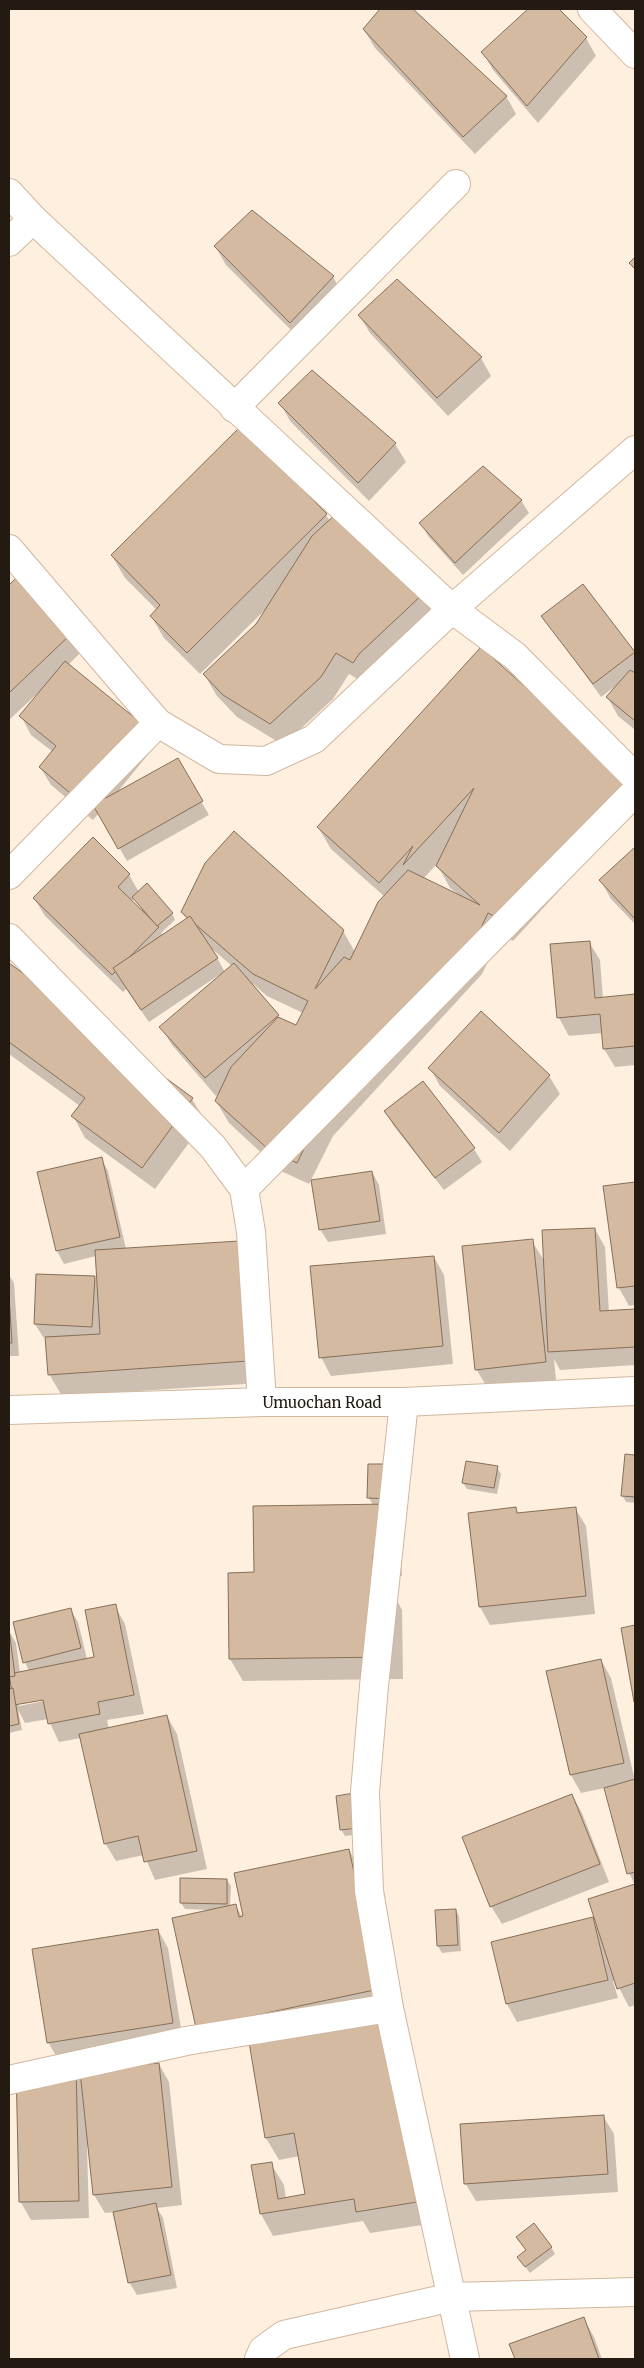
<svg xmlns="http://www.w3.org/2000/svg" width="644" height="2368" viewBox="0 0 644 2368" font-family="Merriweather,serif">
  <rect width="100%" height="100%" fill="#ffefdf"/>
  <!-- shadow -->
  <g fill="#0003" fill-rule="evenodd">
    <polygon points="382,9 411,9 506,96 516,114 475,154 375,48 364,30"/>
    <polygon points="530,9 557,9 586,38 596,56 538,123 493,70 483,52"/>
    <polygon points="215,246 333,277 343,295 301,340 226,265"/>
    <polygon points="359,315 481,358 491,376 448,416 370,333"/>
    <polygon points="312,371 395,444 406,462 369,501 290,421 280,403"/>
    <polygon points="521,500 529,513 463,575 428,536 421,523"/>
    <polygon points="326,515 330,521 423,594 436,616 366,684 349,674 333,699 283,745 237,717 217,696 204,674 257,625 267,608 200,674 164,638 151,616 157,610 125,578 112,556"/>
    <polygon points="16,580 69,636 79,654 68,665 145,728 155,746 115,795 177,760 209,815 127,861 99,813 93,820 51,785 40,767 53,752 31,735 21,716 40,693 39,692 9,720 9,586"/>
    <polygon points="583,586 635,655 635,671 632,673 635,675 635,730 618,716 608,698 617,685 601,697 543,616"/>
    <path d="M481 648 635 808 513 941 501 935 482 974 333 1136 309 1184 281 1171 229 1123 216 1101 221 1091 216 1096 172 1045 161 1027 220 977 219 975 149 1022 126 989 123 992 45 916 34 898 129 875 139 892 172 913 175 920 161 933 163 936 187 920 182 912 343 931 355 952 385 897 331 849 318 827ZM437 864 450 888 459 895 423 879ZM134 899 142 909 140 911 131 902ZM211 948 232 966 225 972 217 958ZM252 983 267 996 303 1013 296 1027 280 1019Z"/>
    <polygon points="635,849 635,924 611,899 601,881"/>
    <polygon points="589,942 600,960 603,998 635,996 635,1065 615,1067 604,1049 603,1033 569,1036 559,1018"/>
    <polygon points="9,964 192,1099 205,1121 155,1189 85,1138 73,1116 80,1106 9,1054"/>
    <polygon points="430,1068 549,1076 560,1094 510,1151 440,1086"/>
    <polygon points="423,1083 474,1149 482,1162 444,1190 393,1125 386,1112"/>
    <polygon points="101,1158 108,1171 126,1249 274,1382 62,1396 49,1374 47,1337 43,1337 35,1324 95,1278 98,1284 96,1256 64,1264 57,1251"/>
    <polygon points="372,1172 379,1185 386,1234 328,1242 320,1229"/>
    <polygon points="635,1183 635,1305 629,1306 619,1288 605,1188"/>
    <polygon points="595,1229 605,1247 609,1312 635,1310 635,1365 560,1370 554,1359 556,1380 487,1387 476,1369 532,1241 545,1262"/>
    <polygon points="434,1257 444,1275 453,1364 331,1376 321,1357"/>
    <polygon points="9,1275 14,1283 19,1356 9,1356"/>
    <polygon points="626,1455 635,1456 635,1503 626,1502 622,1495"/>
    <polygon points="369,1466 401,1527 402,1576 385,1577 402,1610 403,1679 243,1681 230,1659 256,1574 373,1505 369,1498"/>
    <polygon points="497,1468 501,1474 497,1494 467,1489 463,1483"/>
    <polygon points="575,1508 586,1526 595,1614 490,1625 480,1607 516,1509 519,1514"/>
    <path d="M115 1606 125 1624 144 1714 107 1720 109 1729 167 1716 177 1734 207 1869 155 1880 144 1855 116 1861 105 1843 81 1738 59 1742 48 1719 25 1723 18 1710 22 1730 9 1733V1631L16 1643 20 1673 29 1671 25 1662 70 1609 78 1622 87 1659 96 1658ZM49 1697V1700L19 1706V1703Z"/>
    <polygon points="635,1626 635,1702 622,1629"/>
    <polygon points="601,1660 611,1678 635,1781 635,1885 629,1873 605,1788 581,1793 571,1775 547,1672"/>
    <polygon points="572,1795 582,1813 609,1882 502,1924 491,1906"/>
    <polygon points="338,1797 361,1834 345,1836 341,1829"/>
    <polygon points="349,1850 361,1872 429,2224 370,2233 363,2221 273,2236 261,2214 271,2164 284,2185 286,2199 306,2195 300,2156 279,2160 266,2138 250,2041 209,1910 185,1909 181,1903 227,1880 231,1886 230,1906 235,1905 245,1921"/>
    <polygon points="635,1885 635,2005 629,2007 615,1980 613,1981 618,1998 517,2022 507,2004 592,1918 597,1928 590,1900"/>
    <polygon points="456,1910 459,1916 461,1951 442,1953 438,1946 436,1911"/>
    <polygon points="158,1930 168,1948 183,2041 59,2061 48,2042"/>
    <polygon points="159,2064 169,2082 182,2205 157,2208 163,2218 177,2288 137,2295 129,2282 115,2212 105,2213 94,2195 89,2146 87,2146 89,2218 31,2220 20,2201 17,2067 82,2077"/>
    <polygon points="603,2116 614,2134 618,2192 476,2201 465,2183"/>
    <polygon points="551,2247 555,2254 530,2273 523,2264"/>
    <polygon points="584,2319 594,2337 602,2359 516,2359 511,2344"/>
  </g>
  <!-- building -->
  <g fill="#d3baa0" stroke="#866f58">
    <polygon points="380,9 413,9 507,96 463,137 363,29"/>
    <polygon points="528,9 559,9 587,37 527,106 481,52"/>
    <polygon points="252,210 334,276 290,323 214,246"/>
    <polygon points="635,257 635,269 629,263"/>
    <polygon points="397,279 482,357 437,398 358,315"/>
    <polygon points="312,370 396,443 358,483 278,403"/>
    <polygon points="240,427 327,514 187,653 150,616 160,605 111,555"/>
    <polygon points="483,466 522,500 455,563 419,523"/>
    <polygon points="339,511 424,593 359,654 353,663 336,653 321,677 270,724 223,695 203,674 256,624 312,536"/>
    <polygon points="16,578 70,635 9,693 9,585"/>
    <polygon points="583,584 635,652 593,684 541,616"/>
    <polygon points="481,647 628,780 500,919 488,913 470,951 321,1114 297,1163 268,1149 215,1101 231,1067 278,1017 296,1025 308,1001 253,974 181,912 205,863 234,831 344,930 315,989 344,957 350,960 378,902 408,870 480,905 436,866 474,788 403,865 413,846 379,883 317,827"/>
    <polygon points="65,661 146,727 82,803 39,767 56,746 19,716"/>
    <polygon points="630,670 635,673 635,721 606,697"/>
    <polygon points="178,758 203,801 118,849 93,805"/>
    <polygon points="93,837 130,874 118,887 159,927 112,975 33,898"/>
    <polygon points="635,847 635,919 599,880"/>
    <polygon points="147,883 173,913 157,926 132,897"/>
    <polygon points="190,916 218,958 141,1010 113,968"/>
    <polygon points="590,941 595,998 635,994 635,1046 603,1049 600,1014 557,1018 550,944"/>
    <polygon points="9,963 193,1098 142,1168 71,1116 85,1098 9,1042"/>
    <polygon points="234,963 279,1015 205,1078 159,1027"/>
    <polygon points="481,1011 550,1075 499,1133 428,1068"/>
    <polygon points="423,1081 475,1148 435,1178 384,1111"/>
    <polygon points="102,1157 120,1237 56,1251 37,1172"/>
    <polygon points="372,1171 380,1221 319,1230 311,1180"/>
    <polygon points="635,1182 635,1286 617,1288 603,1186"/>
    <polygon points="595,1228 600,1311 635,1309 635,1347 548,1352 542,1230"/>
    <polygon points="533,1239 546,1362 475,1370 462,1246"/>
    <polygon points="255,1240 262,1360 48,1375 45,1337 100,1334 95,1250"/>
    <polygon points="434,1256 443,1346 319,1358 310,1266"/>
    <polygon points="36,1274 95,1276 92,1327 34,1324"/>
    <polygon points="9,1296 12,1343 9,1343"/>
    <polygon points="625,1454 635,1455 635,1497 621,1496"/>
    <polygon points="466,1461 498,1466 494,1488 462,1483"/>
    <polygon points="368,1464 391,1464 391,1499 367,1498"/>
    <polygon points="390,1504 391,1555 373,1555 373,1587 390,1587 391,1657 229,1659 228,1573 254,1572 253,1506"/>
    <polygon points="516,1507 517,1513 576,1507 586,1596 479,1607 468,1513"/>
    <polygon points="116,1604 134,1695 98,1702 100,1714 48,1724 43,1700 14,1705 9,1674 94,1657 85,1610"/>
    <polygon points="71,1608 81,1648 23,1663 13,1622"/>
    <polygon points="635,1625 635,1702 634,1702 621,1628"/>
    <polygon points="9,1629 15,1676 9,1677"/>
    <polygon points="601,1659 624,1763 570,1775 546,1671"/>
    <polygon points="13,1688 19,1724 9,1726 9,1689"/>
    <polygon points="167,1715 197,1851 144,1862 138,1836 104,1844 79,1734"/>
    <polygon points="635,1779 635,1872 627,1874 604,1788"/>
    <polygon points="354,1793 358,1828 340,1830 336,1796"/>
    <polygon points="572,1794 600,1864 490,1907 462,1837"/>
    <polygon points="349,1849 379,1989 196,2028 172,1918 236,1904 239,1917 243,1916 234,1873"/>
    <polygon points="180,1878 227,1879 227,1904 180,1903"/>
    <polygon points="635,1884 635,1983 617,1989 588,1899"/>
    <polygon points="456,1909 458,1945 437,1946 435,1910"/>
    <polygon points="593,1917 608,1980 506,2004 491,1942"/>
    <polygon points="158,1929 173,2023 47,2043 32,1949"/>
    <polygon points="385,2013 417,2202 356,2212 354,2199 260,2214 251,2165 272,2162 278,2199 305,2194 294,2133 265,2138 248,2036"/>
    <polygon points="159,2063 172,2187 93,2195 80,2071"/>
    <polygon points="76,2065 79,2201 19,2202 16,2066"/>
    <polygon points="604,2115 608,2174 464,2184 460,2124"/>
    <polygon points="156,2203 171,2275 128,2283 113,2212"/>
    <polygon points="534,2223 552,2247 525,2267 517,2257 526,2250 516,2237"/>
    <polygon points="584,2317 599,2359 515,2359 509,2344"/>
  </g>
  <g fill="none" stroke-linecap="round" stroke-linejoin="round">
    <!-- street casing -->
    <g stroke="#d0b79e" stroke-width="30">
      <g id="street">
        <polyline points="592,9 635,54"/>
        <polyline points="9,193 33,219 452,609 515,656 635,777"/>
        <polyline points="9,242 33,219"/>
        <polyline points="234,408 456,184"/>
        <polyline points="9,549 158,723 219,759 266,761 314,739 452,609 635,450"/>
        <polyline points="9,875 158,723"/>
        <polyline points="9,938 213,1147 244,1189 251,1232 262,1402"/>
        <polyline points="244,1189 635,792"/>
        <polyline points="404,1402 374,1686 365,1792 369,1891 389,2008 465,2359"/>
        <polyline points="9,2080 186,2041 389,2008"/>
        <polyline points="259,2359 263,2350 284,2335 452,2297 635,2292"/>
      </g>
    </g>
    <!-- secondary casing -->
    <g stroke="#d0b79e" stroke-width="30">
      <polyline id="secondary" points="9,1410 262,1402 404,1402 635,1391"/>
    </g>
    <!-- street -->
    <use href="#street" stroke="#fff" stroke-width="28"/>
    <!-- secondary -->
    <use href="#secondary" stroke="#fff" stroke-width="28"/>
  </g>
  <g text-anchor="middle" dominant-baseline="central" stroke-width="4" stroke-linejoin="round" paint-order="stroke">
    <!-- street labels -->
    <g font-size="15" fill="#231a11" stroke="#fff">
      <text x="322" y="1402">Umuochan Road</text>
    </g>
  </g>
  <!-- border -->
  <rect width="644" height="2368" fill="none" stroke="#231a11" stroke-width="20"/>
</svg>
